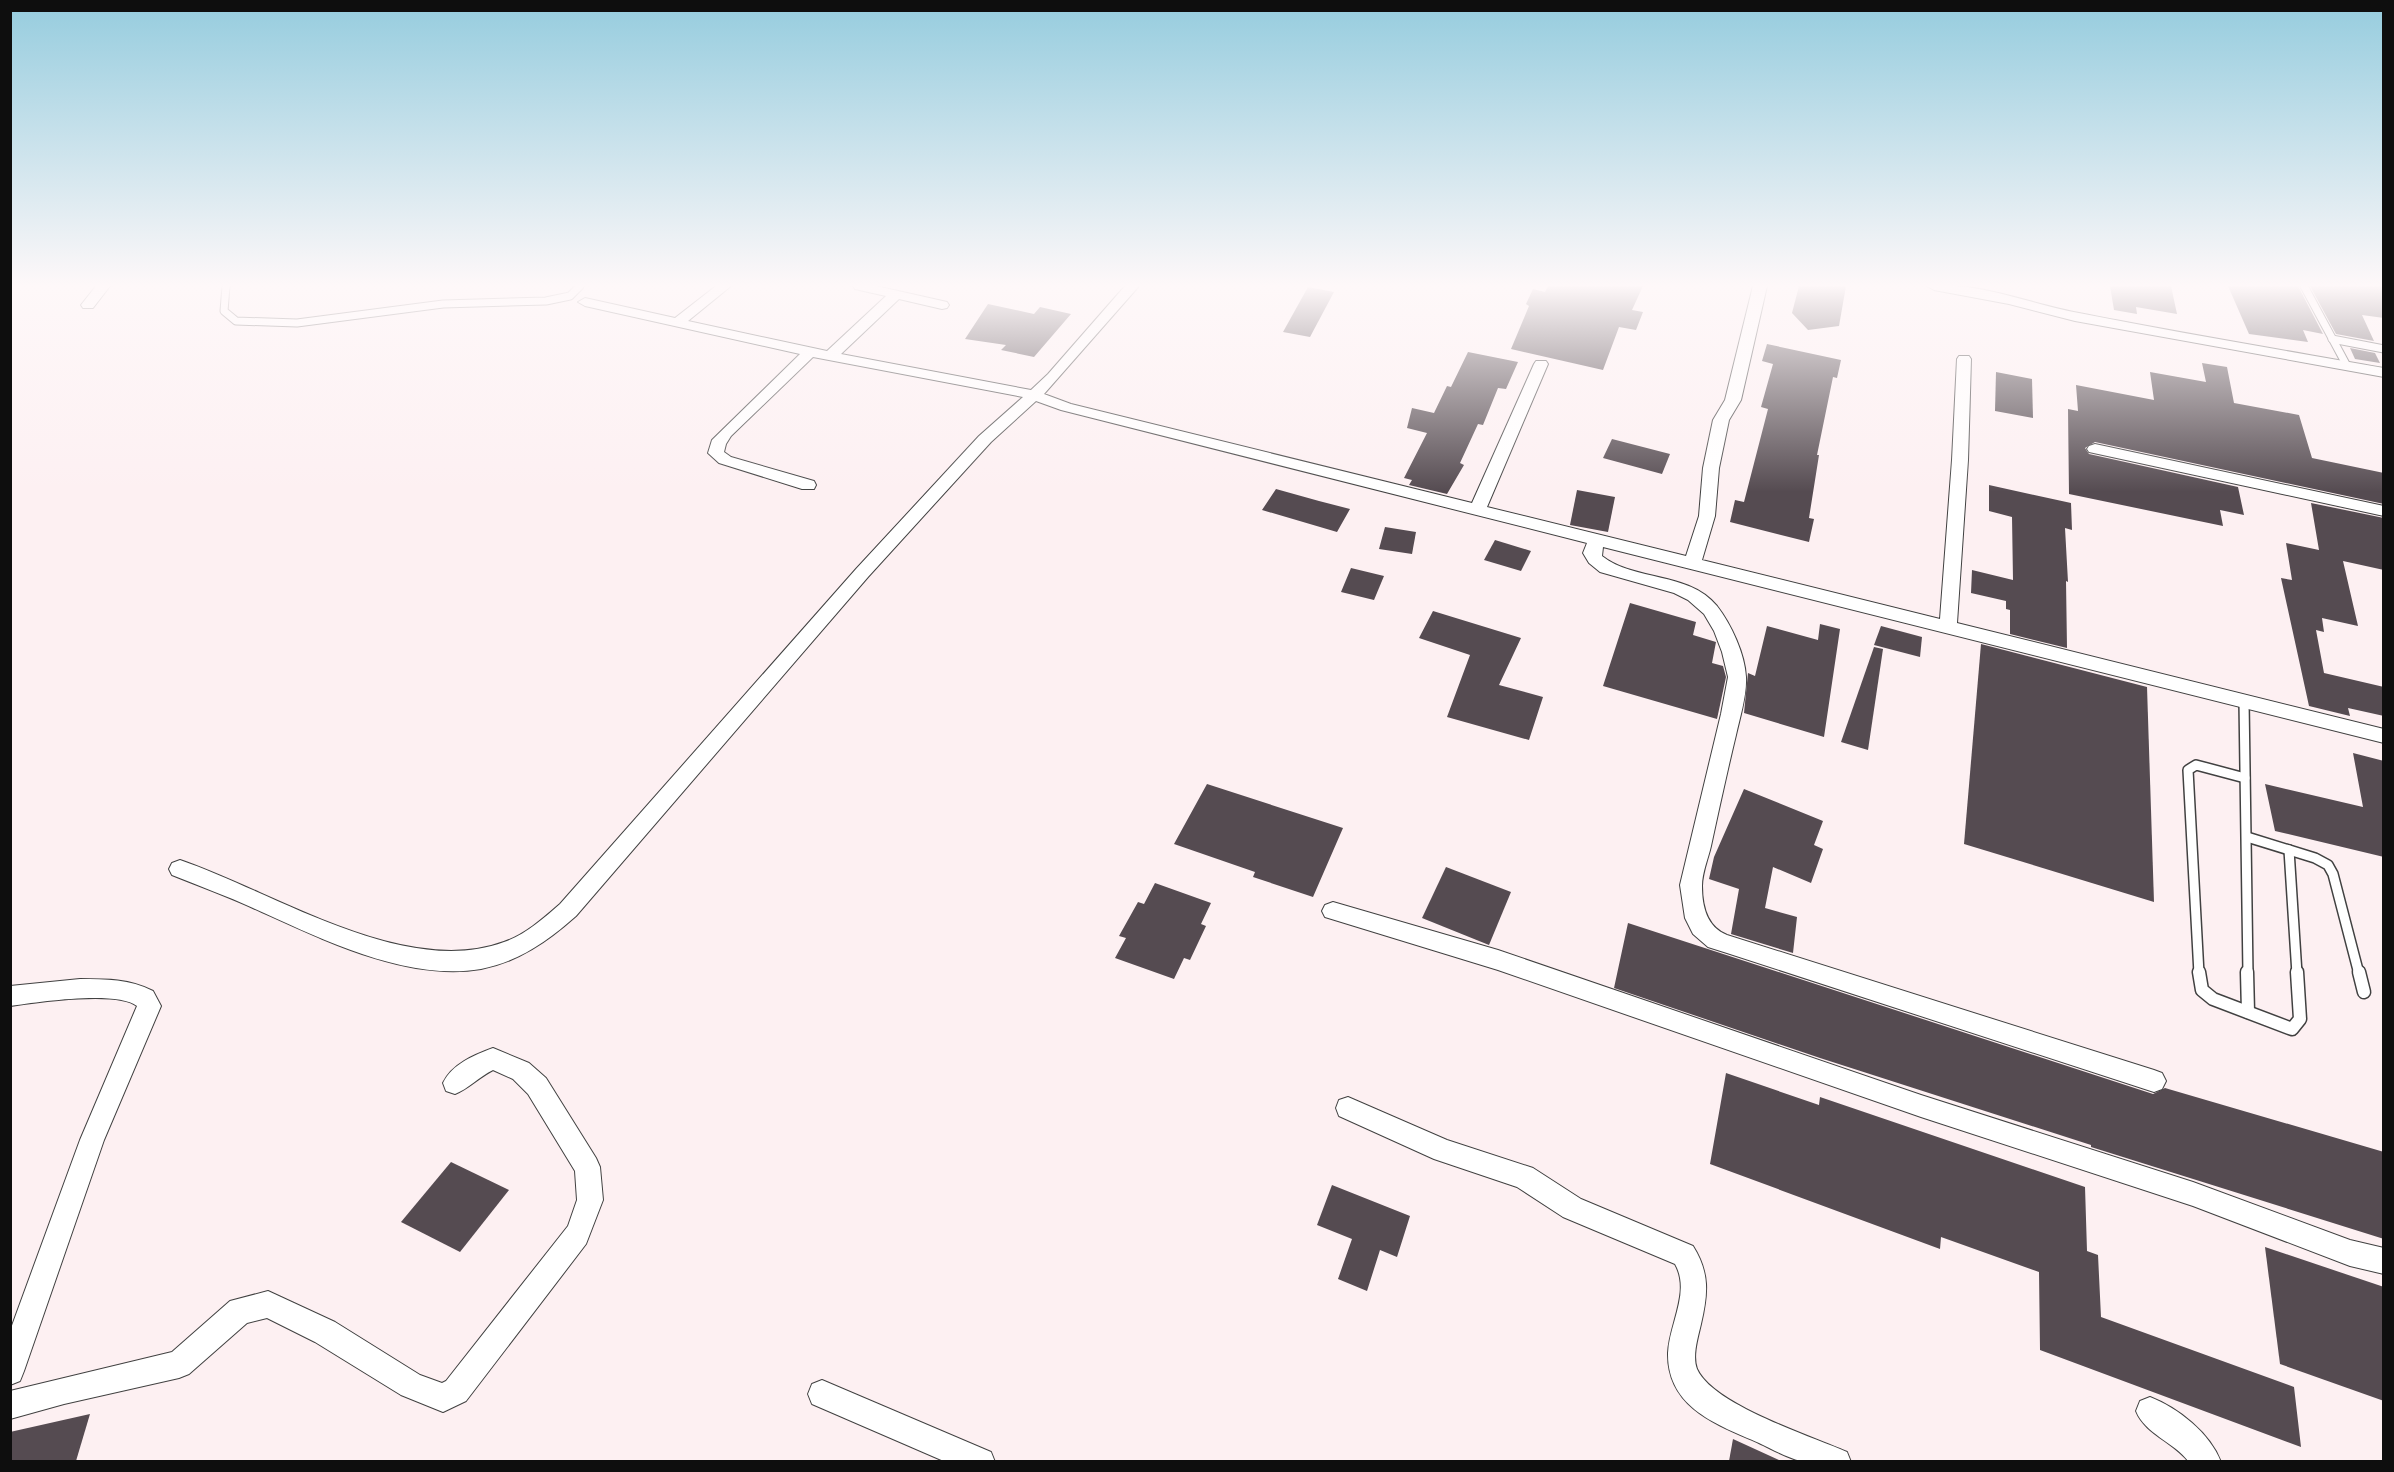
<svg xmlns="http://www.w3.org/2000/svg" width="2394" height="1472" viewBox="0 0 2394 1472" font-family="'Playfair Display',serif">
  <rect width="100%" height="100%" fill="#fdf0f2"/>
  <!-- building -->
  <g fill="#554b51">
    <polygon points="1548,286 1643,286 1632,310 1643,312 1636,330 1619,327 1603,370 1511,349 1529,306 1526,304 1533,289 1545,292"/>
    <polygon points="1799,286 1846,286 1839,326 1808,330 1792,313"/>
    <polygon points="2110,286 2171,286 2177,314 2136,307 2137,314 2114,310"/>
    <polygon points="2228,286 2298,286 2323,334 2303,330 2308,342 2249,334"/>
    <polygon points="2310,286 2384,286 2384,318 2362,315 2374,341 2336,334"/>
    <polygon points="1308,287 1334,292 1310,337 1283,332"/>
    <polygon points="988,304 1034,314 1040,307 1071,314 1034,357 1001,350 1006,345 965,339"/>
    <polygon points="1767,344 1841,360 1837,378 1833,377 1817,455 1819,455 1809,518 1814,519 1809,542 1730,522 1735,500 1744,502 1768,409 1761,407 1773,364 1762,361"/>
    <polygon points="2350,348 2375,353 2380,363 2355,359"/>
    <polygon points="1468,352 1518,362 1506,389 1498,388 1483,425 1478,424 1460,463 1464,465 1447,494 1409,485 1412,480 1404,478 1427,433 1407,428 1412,408 1434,413 1447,386 1451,387"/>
    <polygon points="2202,363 2227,367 2234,403 2299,415 2312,458 2384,473 2384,504 2095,442 2085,448 2089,454 2238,487 2244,515 2220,510 2223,526 2069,494 2068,409 2078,411 2076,385 2154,400 2150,372 2206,382"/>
    <polygon points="1996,372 2032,379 2033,418 1995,411"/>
    <polygon points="1612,439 1670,454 1662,474 1603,458"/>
    <polygon points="1989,485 2071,503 2072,530 2065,528 2068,582 2066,581 2067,648 2010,634 2010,610 2006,609 2006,601 1971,593 1972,570 2013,580 2012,517 1989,511"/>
    <polygon points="1276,489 1319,501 1350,509 1337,532 1262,510"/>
    <polygon points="1577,490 1615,497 1608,532 1570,525"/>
    <polygon points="2311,503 2384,518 2384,570 2343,561 2358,626 2322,618 2324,632 2316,630 2324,673 2384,687 2384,716 2348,708 2350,716 2309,706 2281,578 2292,580 2286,543 2319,550"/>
    <polygon points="1385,527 1416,532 1412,554 1379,549"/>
    <polygon points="1495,540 1531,551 1521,571 1484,560"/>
    <polygon points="1351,568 1384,576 1374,600 1341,592"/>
    <polygon points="1630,603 1696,622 1693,635 1716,642 1712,663 1723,666 1726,677 1717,719 1603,686"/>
    <polygon points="1433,611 1521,638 1499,685 1543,697 1529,740 1447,717 1470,655 1419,638"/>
    <polygon points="1820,624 1840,629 1824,737 1744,713 1748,673 1755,676 1767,626 1818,640"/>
    <polygon points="1881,626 1922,637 1920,657 1874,645"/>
    <polygon points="1981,644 2147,687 2154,902 1964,844"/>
    <polygon points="1874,647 1883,649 1868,750 1841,742"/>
    <polygon points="2353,753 2384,761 2384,857 2275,831 2265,784 2363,807"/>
    <polygon points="1207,784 1343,828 1313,897 1253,877 1255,872 1174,844"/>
    <polygon points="1744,789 1823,821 1814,845 1823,849 1811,883 1773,867 1765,908 1797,917 1793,953 1731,934 1739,889 1709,879 1714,857"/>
    <polygon points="1446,867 1511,892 1489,945 1422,918"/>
    <polygon points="1155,883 1211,903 1201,924 1206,926 1190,960 1184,958 1174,979 1115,958 1126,938 1119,936 1138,902 1144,904"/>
    <polygon points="1628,923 2153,1094 2165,1088 2384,1152 2384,1239 2091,1147 2091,1145 1820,1058 1614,988"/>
    <polygon points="1726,1073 1819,1105 1820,1097 2085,1187 2087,1251 2098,1255 2101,1317 2294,1387 2301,1447 2040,1350 2039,1272 1941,1237 1940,1249 1710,1164"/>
    <polygon points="451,1162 509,1190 460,1252 401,1222"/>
    <polygon points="1332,1185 1410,1216 1397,1257 1380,1250 1367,1291 1338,1279 1352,1239 1317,1225"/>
    <polygon points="2265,1247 2384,1287 2384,1401 2280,1364"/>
    <polygon points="90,1414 76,1461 10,1461 10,1432"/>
    <polygon points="1733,1439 1781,1461 1729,1461"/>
  </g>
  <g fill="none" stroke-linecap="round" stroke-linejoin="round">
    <!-- service-far2 casing -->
    <g stroke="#414141" stroke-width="9">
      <g id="service-far2">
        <polyline points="226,286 224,311 236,321 297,323 443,304 546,301 570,296 580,286"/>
        <polyline points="2304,286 2347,366"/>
        <polyline points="2332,339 2384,349"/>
      </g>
    </g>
    <!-- service-far1 casing -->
    <g stroke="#414141" stroke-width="12">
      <g id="service-far1">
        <polyline points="2244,701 2248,974"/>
        <polyline points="2247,837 2315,858 2328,865 2333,874 2359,974"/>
        <polyline points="2289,850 2297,974"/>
        <polyline points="2199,974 2188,770 2196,765 2245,778"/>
      </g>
    </g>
    <!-- service casing -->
    <g stroke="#414141" stroke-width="15">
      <g id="service">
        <polyline points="2199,972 2202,990 2213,999 2292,1029 2300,1019 2297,972"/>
        <polyline points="2247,972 2248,1012"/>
        <polyline points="2359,972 2364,992"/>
      </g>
    </g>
    <!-- minor casing -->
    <g stroke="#414141" stroke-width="2">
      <g id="minor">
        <polygon points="96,286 110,286 93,308 83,308 81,305"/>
        <path d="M716 286H731L688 321 827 351 886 296 855 289 853 286H876L947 302 949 305 947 308 942 309 899 299 841 354 1031 390 1048 374 1125 286H1139L1044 394 1071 404 1472 503 1534 364 1536 361H1546L1548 364 1487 507 1686 556 1699 516 1703 468 1713 420 1725 400 1753 286H1767L1741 400 1729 420 1719 468 1715 516 1702 560 1940 619 1952 460 1957 359 1959 356H1969L1971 359 1968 460 1957 623 2384 729V743L1603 547 1602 556C1635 582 1688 571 1717 606 1731 624 1745 654 1746 677 1747 695 1740 717 1736 735 1727 772 1719 809 1711 846 1708 859 1702 873 1702 886 1702 907 1707 927 1727 935L2154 1070 2162 1073 2166 1081 2162 1089 2154 1092 1727 953 1708 947 1693 934 1685 918 1680 885 1721 714 1728 677 1722 652 1714 631 1704 614 1688 600 1674 593 1600 572 1589 563 1583 553 1587 543 1061 410 1036 401 991 442 868 577 576 916C548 941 518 962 481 969 406 982 320 938 253 908 227 896 199 886 172 875L169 869 172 863 180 860C274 892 405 979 504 942 525 935 544 918 560 904L856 569 979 436 1023 397 813 357 731 436 726 444 724 452 731 457 814 481 816 485 814 489H802L719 463 708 453 712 440 800 354 585 306 578 302 585 298 675 318Z"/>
        <path d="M1927 286C1978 281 2029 304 2079 313 2180 333 2282 350 2384 368V377L2075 321 2009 304 1934 290Z"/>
        <polygon points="2095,444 2384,506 2384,516 2089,452 2087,449 2089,446"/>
        <polygon points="1333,902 1498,950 1921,1095 2193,1182 2350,1240 2384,1248 2384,1274 2350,1266 2193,1206 1921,1117 1498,970 1325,917 1322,911 1325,905"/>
        <path d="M80 979C106 979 130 979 153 991L161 1006 104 1140 24 1371 20 1381 10 1385V1331L80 1140 137 1006C117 990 37 1002 10 1006V986Z"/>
        <path d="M493 1048 529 1063 546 1078 596 1158 600 1167 603 1200 586 1244 466 1401 443 1412 401 1395 315 1342 267 1318 247 1323 189 1374 179 1378 64 1404 10 1419V1391L172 1352 230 1301 268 1291 335 1322 420 1375 442 1383 446 1381 568 1226 577 1200 575 1171 528 1094 513 1079 493 1070C479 1077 468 1089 455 1094L446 1091 443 1083C452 1064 474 1055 493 1048Z"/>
        <path d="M1348 1097 1447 1140 1533 1168 1581 1199 1693 1246C1710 1273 1708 1294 1701 1324 1698 1337 1692 1356 1697 1369 1713 1405 1811 1436 1847 1452L1851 1462C1836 1462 1816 1465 1801 1461 1787 1458 1772 1449 1759 1443 1718 1425 1667 1408 1668 1353 1669 1324 1691 1292 1675 1264L1563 1217 1517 1187 1434 1159 1339 1116 1336 1108 1339 1100Z"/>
        <polygon points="822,1380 991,1452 995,1462 946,1462 812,1404 808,1394 812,1384"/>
        <path d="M2150 1397C2178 1408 2210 1433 2221 1462H2189C2174 1442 2145 1434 2136 1411L2140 1401Z"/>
      </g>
    </g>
    <!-- service-far2 -->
    <use href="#service-far2" stroke="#fff" stroke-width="7"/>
    <!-- service-far1 -->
    <use href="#service-far1" stroke="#fff" stroke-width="9"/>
    <!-- service -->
    <use href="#service" stroke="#fff" stroke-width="12"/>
    <!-- minor -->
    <use href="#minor" fill="#fff" fill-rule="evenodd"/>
  </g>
  <!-- sky -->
  <linearGradient id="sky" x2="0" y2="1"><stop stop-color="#95ccde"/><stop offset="0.58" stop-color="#fef8f9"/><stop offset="1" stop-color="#fef8f9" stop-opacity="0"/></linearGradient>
  <rect width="2394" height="492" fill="url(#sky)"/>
  <!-- border -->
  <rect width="2394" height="1472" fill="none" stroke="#0e0e0e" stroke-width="24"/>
</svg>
